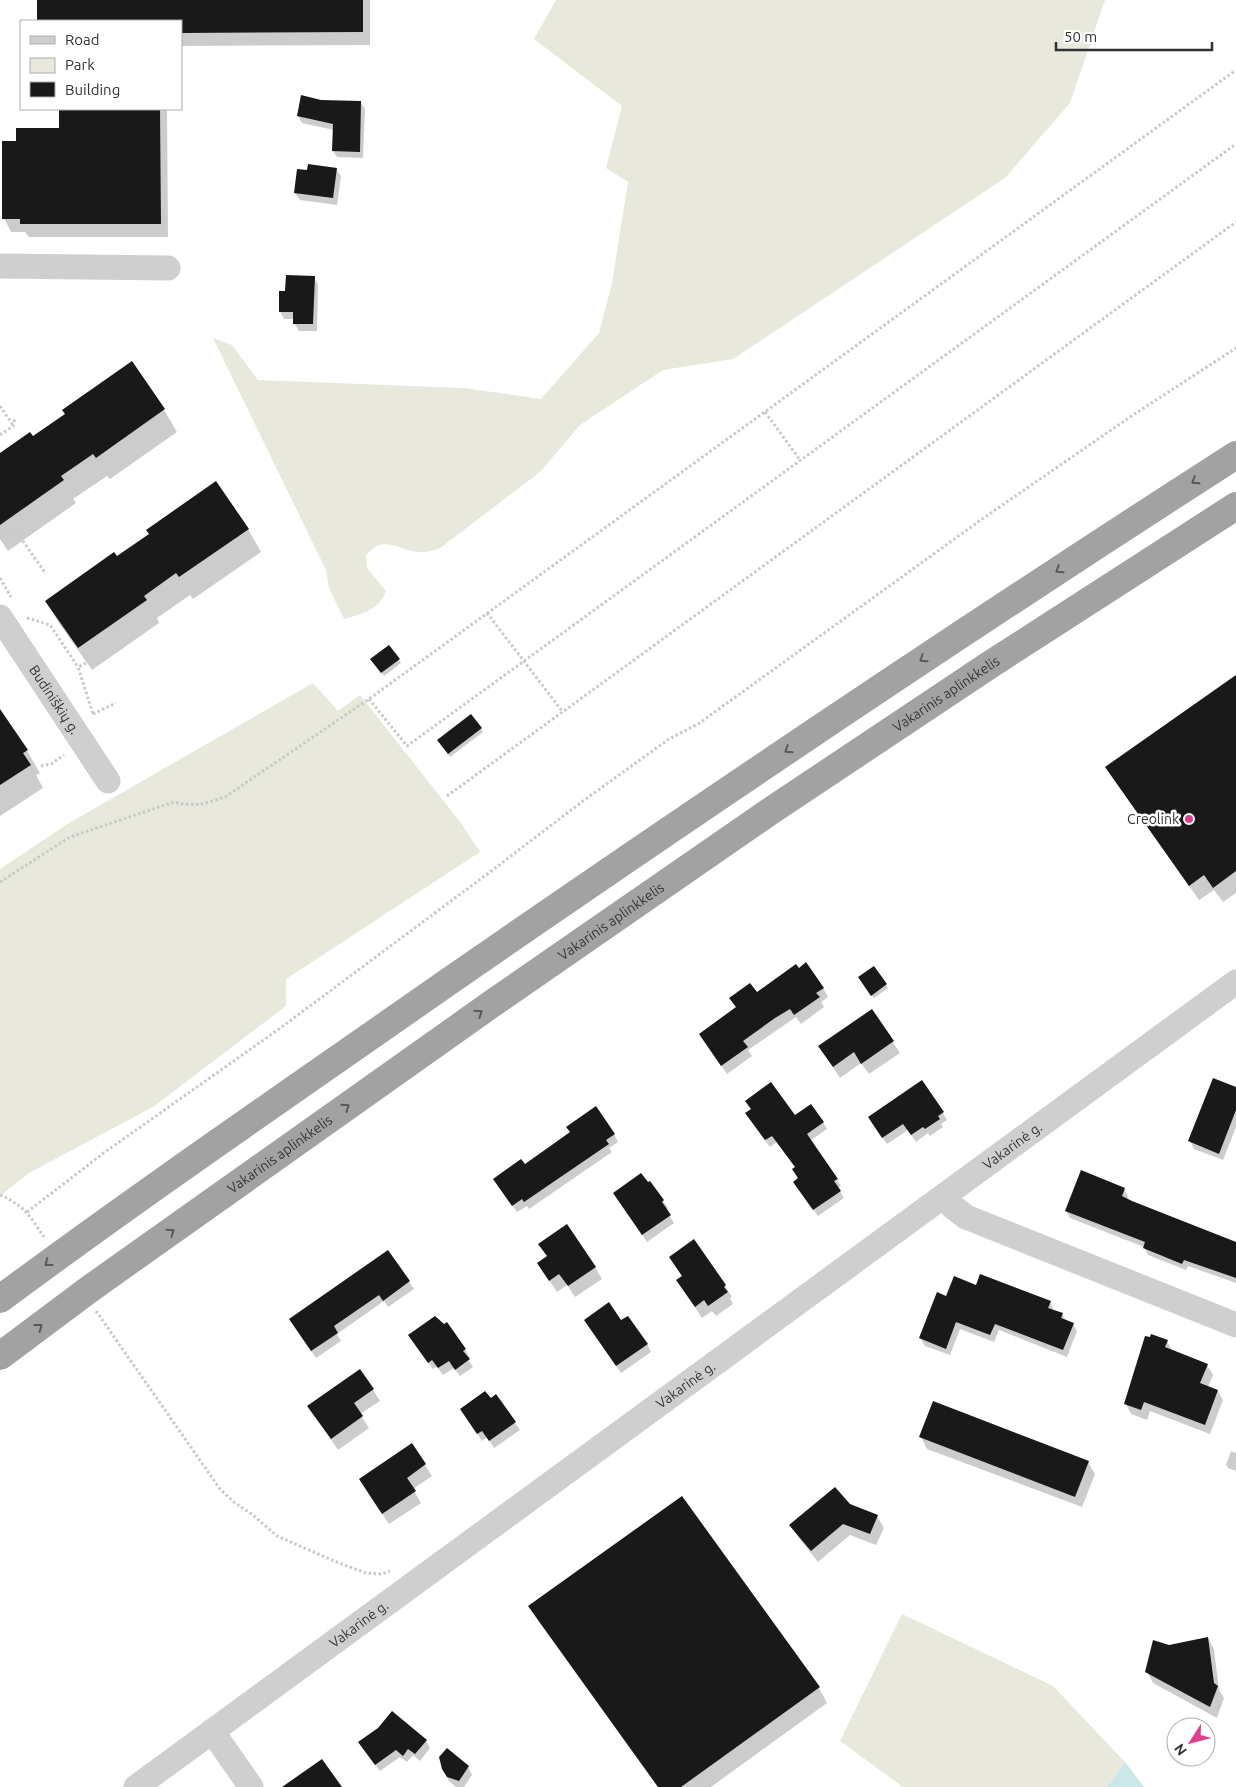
<svg xmlns="http://www.w3.org/2000/svg" width="1236" height="1787" viewBox="0 0 1236 1787" font-family="Ubuntu,sans-serif">
  <rect width="100%" height="100%" fill="#fff"/>
  <!-- green -->
  <g fill="#e8e9dc">
    <path d="M556 0H1105L1070 103 1005 178 733 359 663 370 580 425 540 472 439 549C433 550 425 553 419 552 398 551 383 533 366 556L367 568 386 591C379 610 362 614 344 619L329 588 326 570 213 338 232 345 258 380 464 388 541 399 599 333 612 283 628 182 606 168 622 106 534 39Z"/>
    <polygon points="313,683 338,711 360,695 461,823 480,852 286,979 286,1006 153,1107 29,1173 0,1196 0,869 69,823"/>
    <polygon points="902,1614 1053,1686 1125,1762 1107,1787 903,1787 840,1741"/>
  </g>
  <!-- water -->
  <polygon fill="#cae8e7" points="1125,1762 1144,1787 1107,1787"/>
  <!-- shadow -->
  <g fill="#0003">
    <polygon points="38,0 370,0 370,45 181,46 181,21 38,21"/>
    <polygon points="321,101 361,103 365,109 363,158 337,157 333,151 334,130 302,123 298,116"/>
    <polygon points="60,109 167,109 168,237 29,237 25,232 11,232 4,218 17,143 60,129"/>
    <polygon points="336,169 341,176 337,205 300,200 295,193"/>
    <polygon points="314,277 318,285 317,331 299,331 294,323 295,319 284,319 280,311 286,293"/>
    <polygon points="131,363 164,410 177,432 110,479 107,476 73,499 76,503 8,551 0,539 0,455 33,438 66,415"/>
    <polygon points="248,529 261,552 193,599 190,595 157,618 159,623 92,670 59,623 46,601 117,558"/>
    <polygon points="399,660 401,663 384,676 374,662"/>
    <polygon points="1236,676 1236,893 1223,902 1214,890 1199,900 1116,782 1107,767"/>
    <polygon points="471,716 483,732 450,757 440,743"/>
    <polygon points="0,729 27,751 40,773 36,775 43,788 0,816"/>
    <polygon points="874,967 888,988 874,998 861,981"/>
    <polygon points="823,988 828,997 821,1002 824,1007 801,1024 796,1017 748,1050 752,1056 727,1074 700,1035 757,994"/>
    <polygon points="872,1010 900,1053 869,1074 861,1063 840,1078 826,1057"/>
    <polygon points="1236,1088 1236,1127 1223,1160 1194,1149 1190,1141"/>
    <polygon points="943,1113 947,1120 941,1124 943,1127 930,1136 928,1133 916,1142 908,1130 887,1144 874,1125"/>
    <polygon points="795,1117 823,1122 827,1129 810,1141 841,1186 838,1188 844,1198 818,1216 799,1189 800,1179 796,1168 777,1142 770,1147 751,1120"/>
    <polygon points="614,1134 618,1142 609,1148 612,1152 529,1209 527,1206 517,1212 499,1186"/>
    <polygon points="650,1182 663,1201 668,1208 666,1210 674,1223 647,1242 619,1201"/>
    <polygon points="1124,1189 1128,1196 1127,1200 1236,1242 1236,1283 1188,1266 1186,1270 1148,1255 1144,1247 1070,1218 1066,1211"/>
    <polygon points="388,1251 414,1289 388,1307 384,1301 337,1334 341,1341 316,1358 295,1327"/>
    <polygon points="548,1257 595,1267 602,1279 575,1297 567,1285 557,1292 545,1274"/>
    <polygon points="677,1280 725,1286 732,1297 730,1298 733,1304 716,1316 712,1311 702,1318"/>
    <polygon points="977,1286 1050,1302 1054,1311 1062,1314 1067,1322 1073,1324 1077,1331 1067,1357 999,1330 994,1342 960,1329 950,1355 925,1346 920,1338 947,1297"/>
    <polygon points="621,1322 647,1344 651,1352 621,1373 590,1328"/>
    <polygon points="1167,1341 1173,1352 1207,1365 1213,1375 1208,1387 1218,1391 1223,1400 1210,1434 1150,1411 1147,1420 1131,1414 1126,1404"/>
    <polygon points="414,1343 465,1349 469,1357 467,1358 473,1367 460,1376 454,1368 443,1375 437,1367 433,1369"/>
    <polygon points="373,1390 380,1401 360,1414 369,1428 338,1450 309,1407"/>
    <polygon points="496,1396 520,1430 494,1448 487,1437 482,1441 461,1410 490,1400"/>
    <polygon points="921,1437 1088,1462 1095,1474 1082,1507 927,1449"/>
    <polygon points="412,1445 432,1476 413,1489 421,1503 389,1524 367,1491"/>
    <polygon points="1231,1451 1236,1453 1236,1471 1228,1468 1226,1465"/>
    <polygon points="681,1498 819,1688 827,1703 711,1787 658,1787 539,1622 530,1607"/>
    <polygon points="849,1505 877,1516 884,1528 876,1545 850,1535 818,1562 798,1537 791,1525"/>
    <polygon points="1208,1638 1214,1649 1219,1690 1224,1698 1217,1718 1153,1683 1147,1671 1169,1646"/>
    <polygon points="426,1741 430,1748 420,1761 413,1755 407,1762 400,1757 380,1771 364,1750"/>
    <polygon points="468,1767 472,1775 464,1787 456,1787 449,1781 444,1772"/>
  </g>
  <!-- building -->
  <g fill="#191919">
    <polygon points="37,0 363,0 363,32 181,33 181,21 37,21"/>
    <polygon points="301,95 321,100 361,101 360,152 332,151 333,124 297,116"/>
    <polygon points="59,109 160,109 161,224 20,224 20,219 2,219 2,141 16,141 16,128 59,128"/>
    <polygon points="308,164 337,168 333,198 294,193 297,169 307,170"/>
    <polygon points="286,275 315,276 313,324 293,324 293,312 279,312 279,291 285,291"/>
    <polygon points="132,361 165,409 96,458 93,454 61,476 64,480 0,525 0,453 30,432 33,436 65,414 62,410"/>
    <polygon points="216,481 249,529 179,577 176,573 144,596 147,600 78,648 45,601 114,552 117,556 149,534 146,530"/>
    <polygon points="389,645 400,659 381,673 370,659"/>
    <polygon points="1236,675 1236,871 1213,888 1204,875 1189,886 1105,767"/>
    <polygon points="0,709 28,750 23,753 31,765 0,785"/>
    <polygon points="471,714 482,728 448,754 437,740"/>
    <polygon points="806,962 824,988 816,993 820,997 794,1015 790,1009 775,1018 743,1041 748,1047 721,1066 699,1034 736,1007 729,998 750,983 757,992 796,964 799,968"/>
    <polygon points="874,966 887,984 871,996 858,977"/>
    <polygon points="872,1009 894,1041 861,1064 854,1052 833,1067 818,1046"/>
    <polygon points="1213,1078 1236,1087 1236,1110 1219,1154 1188,1141"/>
    <polygon points="922,1080 944,1112 938,1116 940,1119 925,1129 923,1127 911,1135 903,1124 882,1138 868,1117"/>
    <polygon points="771,1082 795,1115 811,1104 824,1122 807,1134 838,1179 834,1181 841,1191 813,1210 793,1182 798,1178 792,1169 795,1167 772,1136 765,1140 745,1113 751,1109 745,1101"/>
    <polygon points="596,1106 615,1134 606,1140 609,1144 524,1202 522,1199 512,1206 493,1179 521,1159 525,1164 549,1147 570,1132 566,1127"/>
    <polygon points="1081,1170 1125,1188 1122,1196 1132,1201 1236,1242 1236,1278 1184,1260 1182,1264 1143,1248 1145,1242 1065,1211"/>
    <polygon points="641,1173 648,1182 650,1181 664,1200 662,1202 671,1215 642,1235 613,1193"/>
    <polygon points="567,1224 596,1267 568,1286 559,1274 549,1281 537,1263 547,1256 538,1244"/>
    <polygon points="694,1239 726,1285 724,1287 728,1292 708,1306 704,1300 695,1307 676,1280 682,1276 669,1257"/>
    <polygon points="388,1250 410,1281 383,1301 379,1295 334,1326 338,1333 311,1351 289,1319"/>
    <polygon points="980,1274 1051,1301 1048,1308 1063,1313 1061,1318 1074,1323 1063,1350 995,1324 990,1335 956,1322 946,1349 919,1338 937,1292 946,1296 954,1276 976,1285"/>
    <polygon points="609,1302 621,1320 628,1316 648,1344 616,1366 584,1320"/>
    <polygon points="435,1316 444,1324 447,1322 466,1349 463,1351 470,1359 455,1370 449,1361 438,1368 432,1360 428,1363 408,1335"/>
    <polygon points="1151,1334 1168,1340 1165,1347 1208,1364 1200,1383 1218,1390 1205,1425 1144,1402 1141,1410 1124,1404 1145,1336 1150,1337"/>
    <polygon points="360,1369 374,1389 354,1403 363,1416 331,1439 307,1406"/>
    <polygon points="485,1391 491,1398 496,1394 516,1422 489,1441 482,1431 477,1434 460,1409"/>
    <polygon points="933,1401 1089,1461 1075,1497 919,1437"/>
    <polygon points="412,1443 426,1464 407,1478 416,1491 382,1514 359,1479"/>
    <polygon points="835,1487 850,1504 878,1515 870,1534 843,1524 811,1551 789,1525"/>
    <polygon points="682,1496 820,1687 681,1787 658,1787 528,1606"/>
    <polygon points="1208,1637 1214,1683 1218,1686 1210,1707 1145,1672 1153,1640 1169,1645"/>
    <polygon points="392,1711 427,1740 415,1754 408,1749 403,1756 396,1750 375,1765 358,1742 378,1728"/>
    <polygon points="447,1748 469,1766 459,1781 447,1777 442,1769 439,1757"/>
    <polygon points="322,1759 342,1787 282,1787"/>
  </g>
  <g fill="none" stroke-linecap="round" stroke-linejoin="round">
    <!-- path -->
    <g stroke="#c9c9c9" stroke-width="3" stroke-dasharray="2.5 2.5" stroke-linecap="butt">
      <polyline points="0,406 13,425"/>
      <polyline points="765,412 800,460"/>
      <polyline points="0,435 13,426 15,418"/>
      <polyline points="0,536 10,529 18,534 46,574"/>
      <polyline points="0,578 11,597"/>
      <polyline points="487,613 562,711"/>
      <polyline points="27,618 50,625 78,667"/>
      <polyline points="86,663 78,667 93,714"/>
      <polyline points="369,699 407,746 1236,144"/>
      <polyline points="93,714 116,703"/>
      <polyline points="41,766 51,764 64,755"/>
      <polyline points="447,796 1236,222"/>
      <path d="M0 882 70 837 174 802C196 807 204 804 225 797L369 699 1236 70"/>
      <path d="M0 1195C25 1206 29 1215 44 1237"/>
      <polyline points="27,1212 105,1152 279,1029 490,872 583,801 669,739 698,724 985,517 1130,417 1236,348"/>
      <polyline points="96,1311 220,1489 235,1503 253,1515 277,1536 334,1561 366,1573 382,1574 390,1571"/>
    </g>
    <!-- minor -->
    <g stroke="#cfcfcf" stroke-width="25">
      <polyline points="0,266 168,268"/>
      <path id="s1" d="M0 617 108 781"/>
      <polyline points="944,1196 953,1207 966,1217 1236,1325"/>
      <polyline points="212,1731 251,1787"/>
      <path id="s2" d="M136 1787 1236 982"/>
    </g>
    <!-- trunk -->
    <g stroke="#a2a2a2" stroke-width="28">
      <path d="M0 1299C147 1190 298 1087 448 982 708 802 970 626 1236 455"/>
      <path id="s3" d="M0 1356 91 1288 493 1003 772 810 991 664 1236 506"/>
    </g>
  </g>
  <!-- one-way arrows -->
  <defs><path id="oneway-chevron" d="M-2-3.5L2.5 0L-2 3.5" fill="none" stroke-width="1.6" stroke-linecap="round" stroke-linejoin="round" transform="scale(1.25)"/></defs>
  <g stroke="#595959">
    <use href="#oneway-chevron" transform="translate(1195 481) rotate(147)"/>
    <use href="#oneway-chevron" transform="translate(1059 570) rotate(147)"/>
    <use href="#oneway-chevron" transform="translate(923 659) rotate(146)"/>
    <use href="#oneway-chevron" transform="translate(788 750) rotate(146)"/>
    <use href="#oneway-chevron" transform="translate(479 1013) rotate(-35)"/>
    <use href="#oneway-chevron" transform="translate(346 1107) rotate(-35)"/>
    <use href="#oneway-chevron" transform="translate(171 1232) rotate(-35)"/>
    <use href="#oneway-chevron" transform="translate(48 1263) rotate(143)"/>
    <use href="#oneway-chevron" transform="translate(39 1327) rotate(-37)"/>
  </g>
  <!-- markers -->
  <circle fill="#dc428c" stroke="#fff" stroke-width="2" cx="1189" cy="819" r="5"/>
  <g text-anchor="middle" dominant-baseline="central" stroke-width="5" stroke-linejoin="round" paint-order="stroke">
    <!-- street labels -->
    <g font-size="14" fill="#323232" stroke="#fff">
      <text stroke="none"><textPath href="#s3" startOffset="1155">Vakarinis aplinkkelis</textPath></text>
      <text stroke="none"><textPath href="#s1" startOffset="99">Budiniškių g.</textPath></text>
      <text stroke="none"><textPath href="#s3" startOffset="750">Vakarinis aplinkkelis</textPath></text>
      <text stroke="none"><textPath href="#s2" startOffset="1086">Vakarinė g.</textPath></text>
      <text stroke="none"><textPath href="#s3" startOffset="345">Vakarinis aplinkkelis</textPath></text>
      <text stroke="none"><textPath href="#s2" startOffset="681">Vakarinė g.</textPath></text>
      <text stroke="none"><textPath href="#s2" startOffset="276">Vakarinė g.</textPath></text>
    </g>
    <!-- poi labels -->
    <g font-size="14" fill="#323232" stroke="#fff" text-anchor="end">
      <text x="1179" y="819">Creolink</text>
    </g>
  </g>
  <!-- legend -->
  <rect x="20" y="20" width="162" height="90" fill="#ffffff" stroke="#adadad"/>
  <rect x="30" y="36" width="25" height="8" fill="#cfcfcf" stroke="#adadad"/>
  <text x="65" y="45" font-size="15" fill="#323232">Road</text>
  <rect x="30" y="58" width="25" height="15" fill="#e8e9dc" stroke="#adadad"/>
  <text x="65" y="70" font-size="15" fill="#323232">Park</text>
  <rect x="30" y="82" width="25" height="15" fill="#191919" stroke="#adadad"/>
  <text x="65" y="95" font-size="15" fill="#323232">Building</text>
  <!-- north arrow -->
  <g transform="translate(1191 1742) rotate(234)"><circle r="24" fill="#ffffff" stroke="#adadad"/>
  <path d="M0-4L9 19L0 12L-9 19Z" fill="#dc428c"/>
  <text y="-8" font-size="14" font-weight="bold" text-anchor="middle" fill="#323232">N</text>
  </g>
  <!-- scale -->
  <path d="M1056 42v8h156v-8" fill="none" stroke="#323232" stroke-width="2.5"/>
  <text x="1064" y="42" font-size="15" fill="#323232" stroke="#ffffff" stroke-width="4" paint-order="stroke">50 m</text>
</svg>
